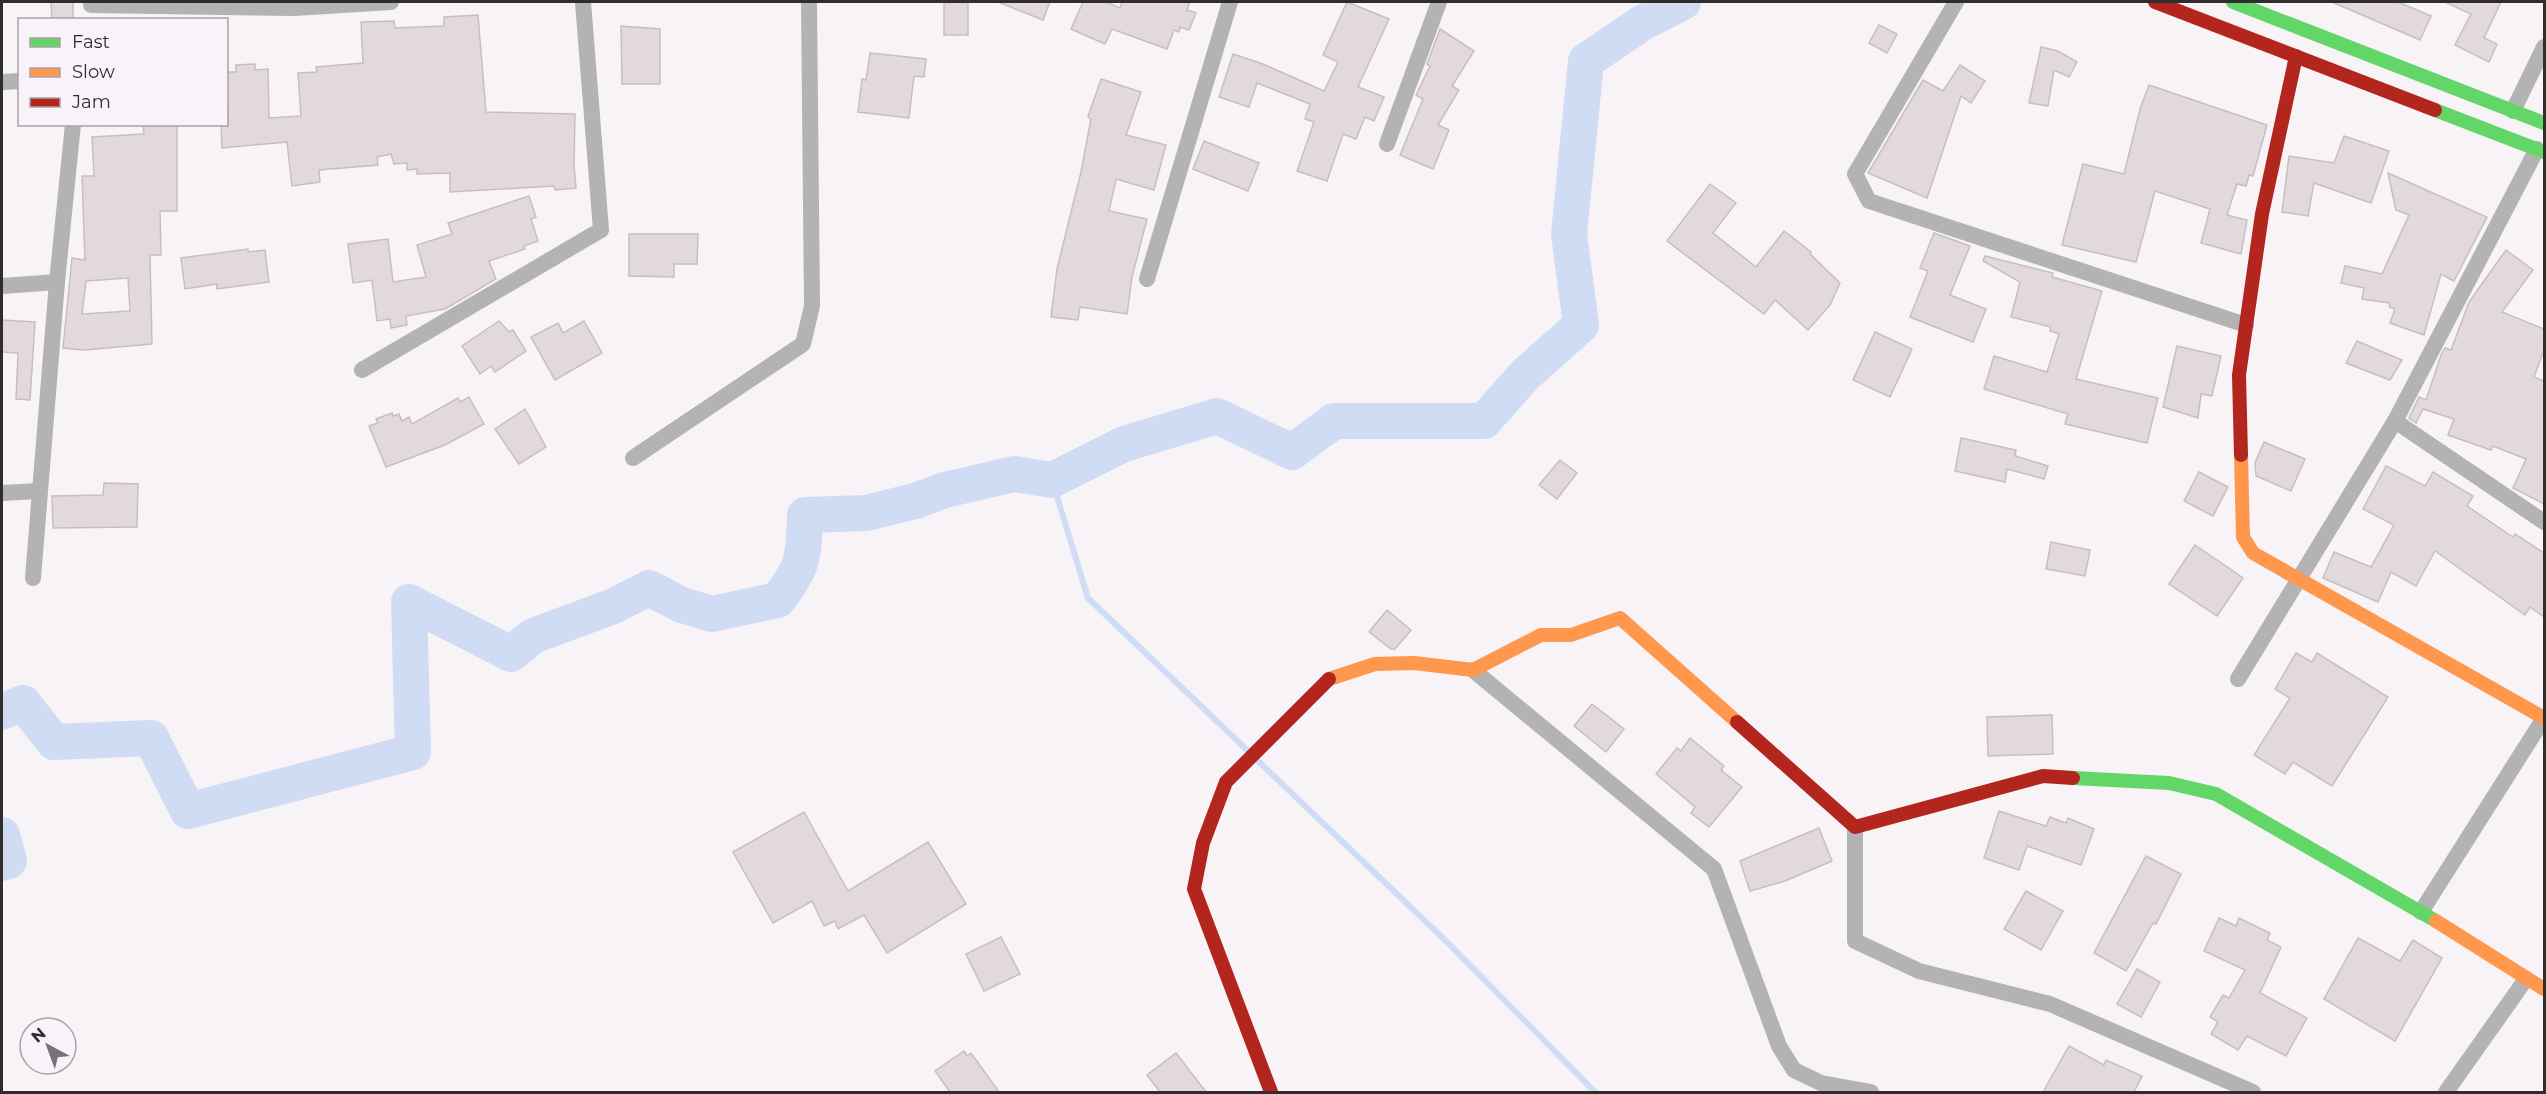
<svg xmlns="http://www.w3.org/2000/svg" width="2546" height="1094" viewBox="0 0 2546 1094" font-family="Montserrat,sans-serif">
  <rect width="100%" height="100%" fill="#f8f3f7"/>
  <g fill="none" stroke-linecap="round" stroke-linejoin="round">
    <!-- stream -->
    <g stroke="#d0dcf3" stroke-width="6">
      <polyline points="1052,480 1088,598 1248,751"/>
      <polyline points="1256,759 1446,941 1595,1092"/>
    </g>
    <!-- river -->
    <g stroke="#d0dcf3" stroke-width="36">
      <path d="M2 712 23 703 54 742 151 738 188 811 413 752 409 602 511 654 533 636 611 607 649 588 682 605 712 614 778 600C805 564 803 559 805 515L866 513 915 501 945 490 1014 474 1052 480 1124 444 1217 416 1292 452 1334 421H1484L1525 375 1581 325 1569 234 1586 61 1642 23 1683 2"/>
      <polyline points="2,835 9,861 2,863"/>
    </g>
  </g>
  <!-- building -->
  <g fill="#e3d8dc" stroke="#c4c0c2" stroke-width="1.5" fill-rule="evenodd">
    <polygon points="51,2 73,2 73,20 52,20"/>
    <rect x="944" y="2" width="24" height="33"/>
    <polygon points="998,2 1050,2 1043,20"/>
    <polygon points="1083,2 1106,2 1120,8 1122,2 1190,2 1187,10 1196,13 1189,30 1180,27 1179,32 1174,30 1167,49 1112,29 1105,44 1071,29"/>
    <polygon points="1347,2 1389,19 1358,87 1384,97 1374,121 1365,117 1356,139 1343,134 1327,181 1297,171 1314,122 1305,119 1310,104 1257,83 1249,107 1219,97 1233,54 1263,64 1324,91 1338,62 1323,55"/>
    <polygon points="2332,2 2398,2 2431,16 2420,40"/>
    <polygon points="2445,2 2501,2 2484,38 2497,44 2489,62 2455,45 2471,14"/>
    <polygon points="478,15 486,112 575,114 574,165 576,188 555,190 554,186 450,192 450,173 417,174 417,169 407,170 407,163 394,164 391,154 377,157 378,165 319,170 320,182 292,186 287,142 222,148 221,124 226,124 228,121 227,72 236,72 236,65 255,64 255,70 268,69 269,118 301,116 298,73 317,72 316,67 363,63 361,22 394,21 395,28 444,26 444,17"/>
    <polygon points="1879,25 1897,34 1887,53 1869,43"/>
    <polygon points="621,26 660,29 660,84 622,84"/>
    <polygon points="1440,29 1474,51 1452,86 1459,90 1438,125 1449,130 1433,169 1400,155 1423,99 1416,95 1430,66 1427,64"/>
    <polygon points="2041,47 2058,51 2077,62 2069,77 2054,70 2048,106 2029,103"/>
    <polygon points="870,53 926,59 924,77 914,76 909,118 858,112 862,79 866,80"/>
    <polygon points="1960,65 1985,81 1971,103 1961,96 1927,198 1868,173 1923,80 1943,91"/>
    <polygon points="1101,79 1141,92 1126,135 1166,145 1154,190 1116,179 1109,211 1147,219 1132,277 1127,314 1080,307 1078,320 1051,317 1057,269 1081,172 1091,119 1088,117"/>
    <polygon points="2149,85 2267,125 2253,176 2249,175 2246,186 2237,184 2227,215 2247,220 2241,254 2201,243 2210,209 2155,191 2136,262 2062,245 2083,164 2124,174 2140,109"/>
    <path d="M143 124H177V211H160L161 255H150L152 344 84 350 63 348 72 258 85 260 82 176H94L92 137 144 134ZM128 278 130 311 82 314 86 281Z"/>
    <polygon points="2344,136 2389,151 2371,203 2314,183 2308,216 2282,212 2289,156 2334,163"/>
    <polygon points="1204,141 1259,163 1248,191 1193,169"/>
    <polygon points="2388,173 2487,217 2454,281 2441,274 2424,335 2390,323 2395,309 2389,307 2390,303 2362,299 2364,288 2341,283 2345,266 2382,274 2409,215 2396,210"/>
    <polygon points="1710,184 1736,203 1713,233 1756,267 1784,231 1811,252 1810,254 1840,283 1830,305 1808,330 1775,300 1764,314 1667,241"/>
    <polygon points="529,196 536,217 531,219 538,241 524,246 525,249 489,261 496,279 445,309 406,316 407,325 391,328 390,319 377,321 372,280 353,283 348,244 388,239 393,282 426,277 417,245 452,234 448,223"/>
    <polygon points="1934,233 1970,246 1950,295 1986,309 1973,342 1910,317 1928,271 1920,268"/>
    <polygon points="629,234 698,234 697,264 674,264 674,277 629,276"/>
    <polygon points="248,249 248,252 265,250 269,282 217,289 217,284 185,289 181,258"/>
    <polygon points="2506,250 2533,270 2502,312 2544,329 2544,350 2534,377 2544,381 2544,504 2513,488 2526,459 2493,446 2491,450 2448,435 2454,419 2423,409 2416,423 2409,418 2419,397 2426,400 2441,355 2445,348 2451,350 2469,302"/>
    <polygon points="1985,256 2053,273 2052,277 2102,291 2076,379 2158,398 2147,443 2065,424 2068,414 1984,389 1994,356 2047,372 2059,334 2050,331 2051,327 2011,317 2020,282 1983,261"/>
    <polygon points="2,320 35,322 30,400 16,399 18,353 2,352"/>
    <polygon points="499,321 509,332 513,330 526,351 495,372 491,366 480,374 462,346"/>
    <polygon points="584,321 602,353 555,380 531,337 558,323 563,333"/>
    <polygon points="1875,332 1912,349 1890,397 1853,380"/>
    <polygon points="2357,341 2402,360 2390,380 2346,363"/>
    <polygon points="2177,346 2221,356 2212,396 2201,394 2198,418 2163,407"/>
    <polygon points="469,397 484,424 445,445 386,467 369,426 378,423 376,419 392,413 393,416 399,414 402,421 409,417 412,424 458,398 460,402"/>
    <polygon points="525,409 546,447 519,464 495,429"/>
    <polygon points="1961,438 2016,450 2015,456 2048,466 2044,479 2007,469 2005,482 1955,471"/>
    <polygon points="2264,442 2305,459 2291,491 2256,476 2255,463"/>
    <polygon points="1560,460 1577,473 1557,499 1539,485"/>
    <polygon points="2386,466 2425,486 2433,472 2473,496 2467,506 2513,537 2515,534 2544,553 2544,617 2530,607 2525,615 2435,551 2416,586 2391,572 2378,602 2323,578 2334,552 2371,567 2394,525 2363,509"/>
    <polygon points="2199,472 2228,487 2213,516 2184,501"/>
    <polygon points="104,483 138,484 137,527 53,528 52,496 103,495"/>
    <polygon points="2051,542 2090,550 2085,576 2046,569"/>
    <polygon points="2195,545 2243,578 2217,616 2169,584"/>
    <polygon points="1387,610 1411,630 1395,649 1391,649 1369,632"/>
    <polygon points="2296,653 2312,662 2317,653 2388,697 2332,786 2293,762 2285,774 2254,755 2290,698 2275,689"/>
    <polygon points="1592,704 1624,729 1606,752 1574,726"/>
    <polygon points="2052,715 2053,754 1988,756 1987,717"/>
    <polygon points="1690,738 1724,766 1721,770 1742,787 1709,827 1691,813 1695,807 1656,774 1677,748 1681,751"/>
    <polygon points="1999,811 2046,826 2050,817 2066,823 2068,818 2094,829 2081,865 2027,846 2019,870 1984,858"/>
    <polygon points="804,812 848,891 928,842 966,904 887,953 864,915 838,929 835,921 824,926 812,901 773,923 733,852"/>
    <polygon points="1819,828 1832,861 1785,881 1750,891 1740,861"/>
    <polygon points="2146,856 2181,874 2156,924 2153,923 2126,971 2094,953"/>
    <polygon points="2026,891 2063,911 2041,950 2004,929"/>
    <polygon points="2219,918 2236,926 2239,918 2270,933 2267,940 2281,947 2260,993 2307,1018 2286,1056 2247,1036 2238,1050 2211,1034 2218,1022 2210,1017 2223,995 2229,998 2245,970 2204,951"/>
    <polygon points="1001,937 1020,974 984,991 966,954"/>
    <polygon points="2358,938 2400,961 2413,940 2442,958 2395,1041 2324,999"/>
    <polygon points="2137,969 2160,982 2141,1017 2117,1004"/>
    <polygon points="2069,1046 2104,1065 2106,1060 2142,1076 2134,1092 2043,1092"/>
    <polygon points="964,1051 967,1056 971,1053 999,1092 950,1092 935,1071"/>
    <polygon points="1176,1053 1206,1092 1160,1092 1147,1075"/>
  </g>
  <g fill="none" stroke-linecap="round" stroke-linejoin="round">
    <!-- street -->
    <g stroke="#b3b2b4" stroke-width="16">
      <polyline points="1956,2 1855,174 1869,201 2246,325"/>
      <polyline points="91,5 294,8 391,2"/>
      <polyline points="2,82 20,81"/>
      <polyline points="2513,111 2544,47"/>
      <polyline points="1387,144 1439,2"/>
      <polyline points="1147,279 1230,2"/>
      <polyline points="2,286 57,282"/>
      <polyline points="362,370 601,230 583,2"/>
      <polyline points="2395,421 2544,522"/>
      <polyline points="633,458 803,344 812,306 809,2"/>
      <polyline points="2,493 39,491"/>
      <polyline points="33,578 57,282 73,124"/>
      <polyline points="1473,670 1714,869 1779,1046 1794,1070 1821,1083 1871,1092"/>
      <polyline points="2238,679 2395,421 2537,149"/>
      <polyline points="1855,827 1855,941 1919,971 2050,1004 2253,1092"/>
      <polyline points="2421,912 2544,718"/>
      <polyline points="2446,1092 2526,979"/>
    </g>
    <!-- fast -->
    <g stroke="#63d668" stroke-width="14">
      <polyline points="2233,2 2544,123"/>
      <polyline points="2435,110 2544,152"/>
      <polyline points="2073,778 2169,783 2216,794 2436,921"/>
    </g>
    <!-- slow -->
    <g stroke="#ff974d" stroke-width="14">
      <polyline points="2241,455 2243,537 2253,553 2544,718"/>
      <polyline points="1329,679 1375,664 1414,663 1473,670 1541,635 1571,635 1620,618 1737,722"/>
      <polyline points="2436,921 2544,989"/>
    </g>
    <!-- jam -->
    <g stroke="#b3261e" stroke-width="14">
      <polyline points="2155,2 2435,110"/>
      <polyline points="2241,455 2239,375 2262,214 2296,56"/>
      <polyline points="1737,722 1855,827 2043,776 2073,778"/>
      <polyline points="1271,1092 1194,889 1203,843 1226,782 1329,679"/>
    </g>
  </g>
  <!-- border -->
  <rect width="2546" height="1094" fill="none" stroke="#302d2f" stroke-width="6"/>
  <!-- legend -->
  <rect x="18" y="18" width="210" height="108" fill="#f9f2f8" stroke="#a9a3a8" stroke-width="1.5"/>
  <rect x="30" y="38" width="30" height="9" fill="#63d668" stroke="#a9a3a8" stroke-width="1.5"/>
  <text x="72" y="48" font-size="18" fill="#302d2f">Fast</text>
  <rect x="30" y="68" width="30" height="9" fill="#ff974d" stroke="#a9a3a8" stroke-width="1.5"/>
  <text x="72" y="78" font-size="18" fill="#302d2f">Slow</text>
  <rect x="30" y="98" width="30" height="9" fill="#b3261e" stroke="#a9a3a8" stroke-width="1.5"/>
  <text x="72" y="108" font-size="18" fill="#302d2f">Jam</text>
  <!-- north arrow -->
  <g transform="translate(48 1046) rotate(319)"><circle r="28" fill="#f9f2f8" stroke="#a9a3a8" stroke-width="1.5"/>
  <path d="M0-4.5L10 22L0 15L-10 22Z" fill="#767275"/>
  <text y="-9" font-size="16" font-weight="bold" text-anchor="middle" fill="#302d2f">N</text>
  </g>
</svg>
